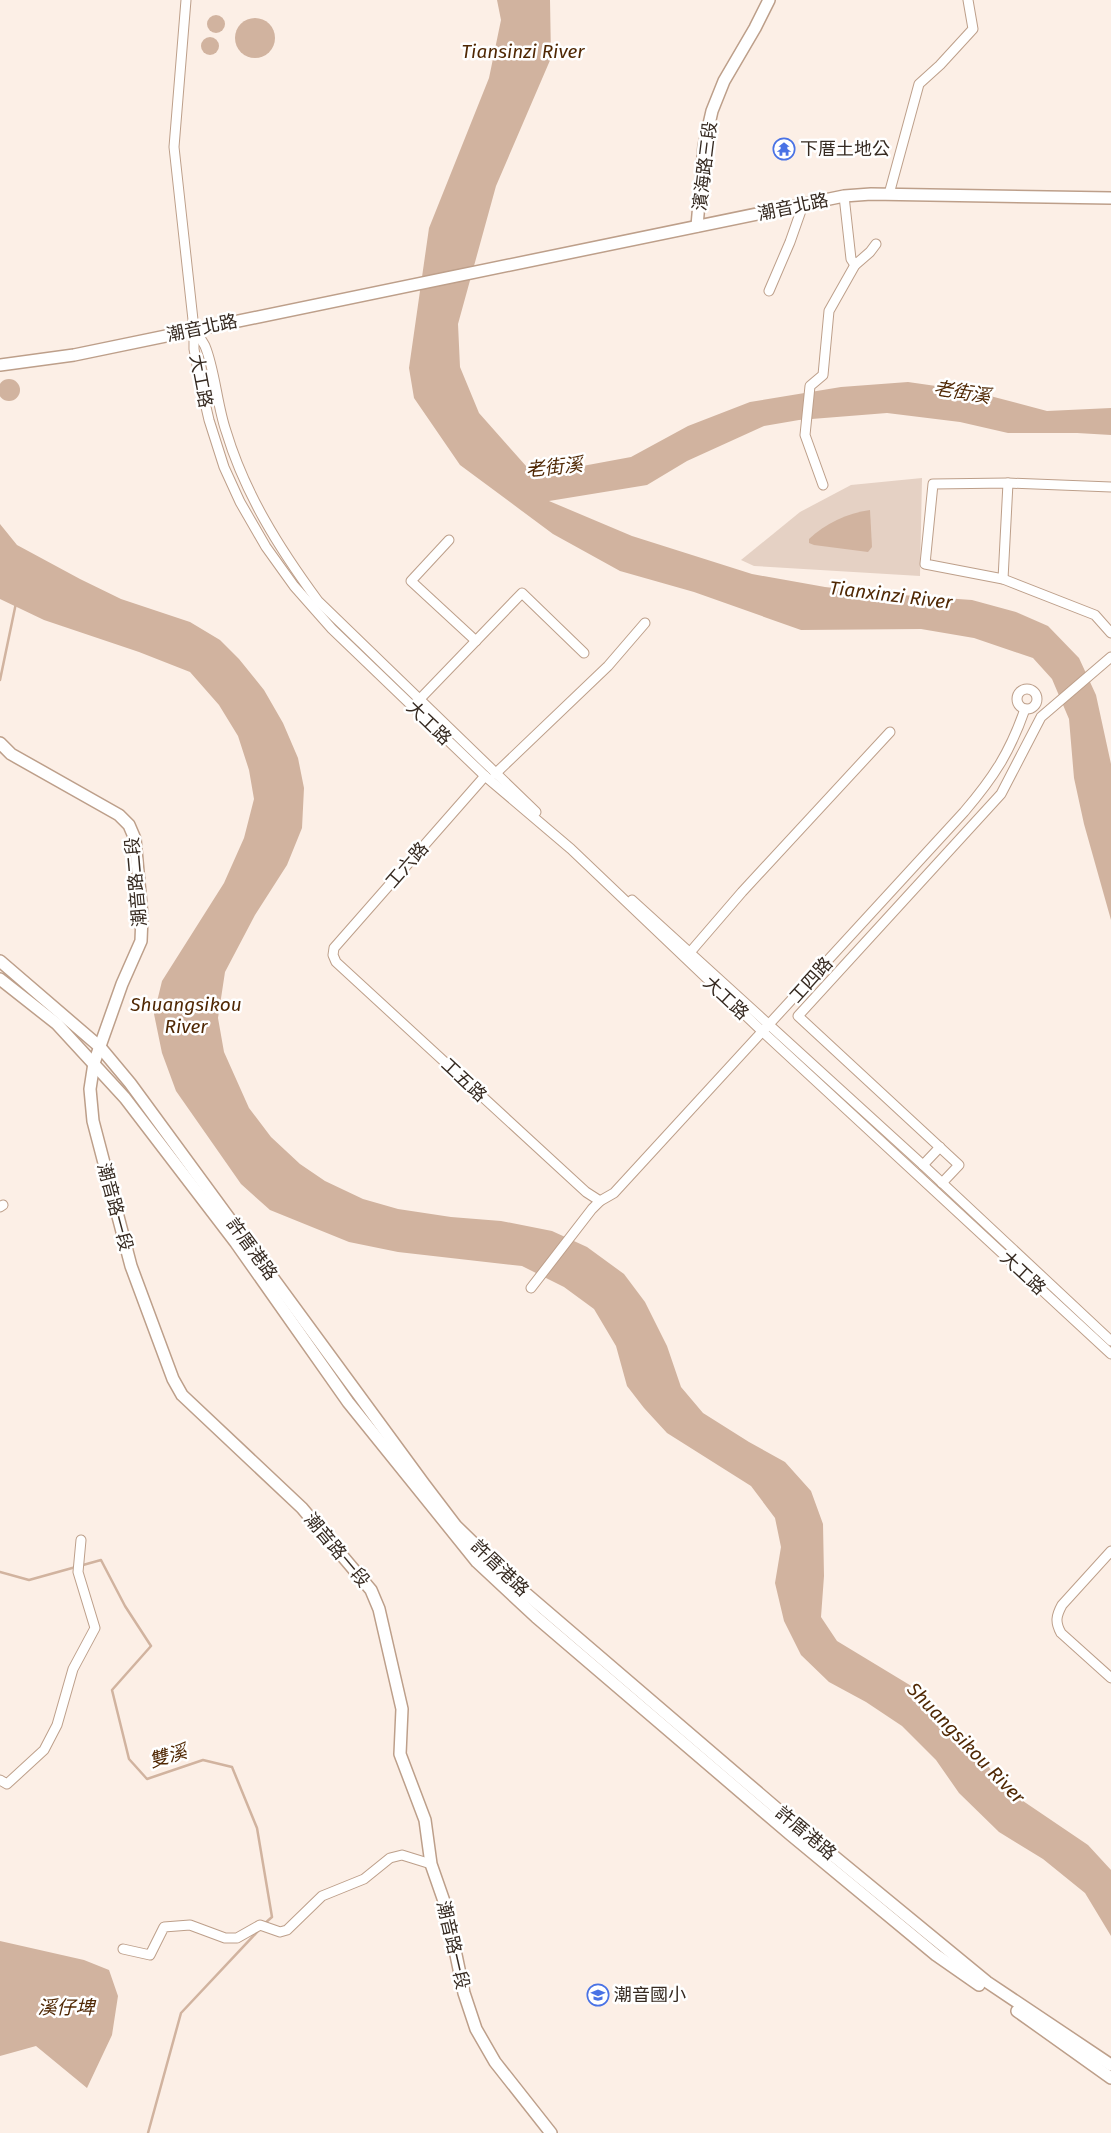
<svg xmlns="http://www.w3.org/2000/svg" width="1111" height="2133" viewBox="0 0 1111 2133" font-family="'Fira Sans','Noto Sans TC',sans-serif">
  <rect width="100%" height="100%" fill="#fcefe6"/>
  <!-- green -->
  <polygon fill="#e5d1c4" points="922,478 920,576 754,566 741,560 800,512 851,485"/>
  <!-- water -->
  <g fill="#d1b39f">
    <polygon points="497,0 550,0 551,58 496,186 458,324 460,367 479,413 534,475 631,457 688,426 750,402 841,387 908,382 971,391 1047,411 1111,408 1111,435 1077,433 1008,433 960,422 887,413 799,420 764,426 687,461 647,485 549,501 632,536 752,574 825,587 888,594 972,600 1016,612 1048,626 1079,658 1096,695 1111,764 1111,920 1084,824 1074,778 1069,719 1052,679 1033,658 974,638 921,629 801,630 694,592 620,571 553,534 460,465 414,398 409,368 429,228 489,78 501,20"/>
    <circle cx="216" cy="24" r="9"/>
    <circle cx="255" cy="38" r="20"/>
    <circle cx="210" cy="46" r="9"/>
    <circle cx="9" cy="390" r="11"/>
    <path d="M870 510 872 547 868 552 814 545 809 543V539C825 524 847 513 870 510Z"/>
    <polygon points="0,524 17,545 80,579 121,599 190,622 220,640 239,659 264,690 283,723 298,758 304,788 302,828 287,865 255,915 225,972 218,1018 224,1052 249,1108 271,1137 300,1164 325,1181 363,1199 398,1209 451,1217 501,1221 552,1231 587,1247 624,1274 645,1302 667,1346 681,1387 703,1413 749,1442 785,1462 811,1491 823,1524 824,1576 821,1617 837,1641 913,1687 945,1715 981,1756 1004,1788 1088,1845 1111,1870 1111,1936 1085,1893 1043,1859 999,1832 959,1793 936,1760 902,1726 866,1702 829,1682 801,1655 784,1621 775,1583 781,1547 775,1518 751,1486 667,1433 644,1408 627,1386 616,1346 594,1309 564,1287 522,1266 398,1252 349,1242 270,1210 241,1184 176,1091 162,1053 154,1014 162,981 224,883 244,838 254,799 249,770 238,736 219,705 190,672 139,652 44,620 0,599"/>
    <polygon points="0,1941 84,1960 109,1970 118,1996 112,2035 87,2088 36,2046 0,2056"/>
  </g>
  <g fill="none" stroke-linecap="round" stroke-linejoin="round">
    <!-- stream -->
    <g stroke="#d1b39f" stroke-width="2.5">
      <polyline points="0,680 16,603"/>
      <polyline points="0,1572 29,1580 101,1560 125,1606 151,1646 112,1690 129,1759 147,1779 203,1760 232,1767 257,1828 272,1917 264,1924"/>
      <polyline points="148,2133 181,2013 259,1930"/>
    </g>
    <!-- minor casing -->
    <g stroke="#bd9f8a" stroke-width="11">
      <g id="minor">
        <polyline points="186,0 174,147 194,329 194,349 200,381 209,420 224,467 240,502 266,547 294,586 332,629 485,776 571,849 763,1032 1111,1354"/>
        <polyline points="889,194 919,84 940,65 973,29 968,0"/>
        <polyline points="844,196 851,259 855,265"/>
        <polyline points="769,291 790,242 803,205"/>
        <path d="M194 329C198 335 202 340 205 346 215 370 217 405 226 431 245 494 279 548 318 601L536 812"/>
        <polyline points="823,485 805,435 810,386 823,375 829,311 855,265 870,252 876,244"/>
        <polyline points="1111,487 1008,483 933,484 925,564 1003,579 1095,615 1111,633"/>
        <polyline points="449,540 411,581 476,641"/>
        <polyline points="1003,579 1008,483"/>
        <circle cx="1027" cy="699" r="10"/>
        <polyline points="417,702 522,593 584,653"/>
        <polyline points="495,774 608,666 645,623"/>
        <polyline points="485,776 334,948 333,955 336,962 586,1192 600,1201"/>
        <polyline points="632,900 923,1165 1111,1341"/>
        <polyline points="686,957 742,892 890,732"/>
        <polyline points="923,1165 940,1147"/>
        <polyline points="942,1183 959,1165 798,1016 1001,794 1041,717 1111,657"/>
        <polyline points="0,1207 3,1205"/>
        <path d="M531 1288 592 1209 600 1201 614 1193 964 812C994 777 1010 752 1025 709"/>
        <path d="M1111 1551 1062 1605C1056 1616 1055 1622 1061 1633L1111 1678"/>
        <polyline points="0,1780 7,1784 44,1750 57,1725 73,1669 95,1628 78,1572 81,1540"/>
        <polyline points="123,1949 150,1955 164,1927 190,1925 225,1938 237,1938 260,1925 280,1932 287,1930 322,1896 364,1879 390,1858 402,1855 431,1864"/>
      </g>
    </g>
    <!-- tertiary casing -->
    <g stroke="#bd9f8a" stroke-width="14">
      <g id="tertiary">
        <polyline points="697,226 704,146 712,111 724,81 755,28 769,0"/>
        <polyline points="0,365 74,355 844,196 871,194 1111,198"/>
        <polyline points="0,743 11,754 119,815 129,825 135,839 142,916 141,941 122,984 94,1063 90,1089 93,1121 131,1266 173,1379 182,1395 302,1508 371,1590 379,1609 402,1709 400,1754 425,1820 431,1864 446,1907 464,1993 476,2029 495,2062 551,2133"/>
        <polyline points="0,961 100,1047 130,1083 424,1484 456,1526 523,1591 796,1825 987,1982 1111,2065"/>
        <polyline points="0,979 57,1024 125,1098 236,1243 348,1402 477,1562 536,1617 791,1835 936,1955 979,1985"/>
        <polyline points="1017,2011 1111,2078"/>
      </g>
    </g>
    <!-- minor -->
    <use href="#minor" stroke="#fff" stroke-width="9"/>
    <!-- tertiary -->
    <use href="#tertiary" stroke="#fff" stroke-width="11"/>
  </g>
  <!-- icons -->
  <defs>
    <g id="temple-ring" transform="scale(1.125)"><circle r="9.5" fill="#fff" stroke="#4972e5" stroke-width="1.5"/><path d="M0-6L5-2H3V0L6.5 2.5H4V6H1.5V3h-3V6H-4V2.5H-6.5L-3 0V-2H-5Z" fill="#4972e5"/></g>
    <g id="school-ring" transform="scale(1.125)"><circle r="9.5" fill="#fff" stroke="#4972e5" stroke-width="1.5"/><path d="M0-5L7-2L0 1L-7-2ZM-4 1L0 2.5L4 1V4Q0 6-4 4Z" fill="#4972e5"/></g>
  </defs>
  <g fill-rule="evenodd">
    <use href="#temple-ring" x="784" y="149"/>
    <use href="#school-ring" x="598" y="1995"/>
  </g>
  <g text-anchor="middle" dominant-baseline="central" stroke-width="5" stroke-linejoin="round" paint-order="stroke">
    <!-- poi labels -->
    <g font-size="18" fill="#362a21" stroke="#fff" text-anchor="start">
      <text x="800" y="149">下厝土地公</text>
      <text x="614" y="1995">潮音國小</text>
    </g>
    <!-- street labels -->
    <g font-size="18" fill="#362a21" stroke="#fff">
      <text transform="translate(705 166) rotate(-83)">濱海路三段</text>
      <text transform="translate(793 207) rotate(-12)">潮音北路</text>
      <text transform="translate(202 328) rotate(-12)">潮音北路</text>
      <text transform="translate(201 381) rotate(79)">大工路</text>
      <text transform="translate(429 723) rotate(44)">大工路</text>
      <text transform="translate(407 865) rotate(-49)">工六路</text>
      <text transform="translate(136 882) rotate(-95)">潮音路二段</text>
      <text transform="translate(811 980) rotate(-48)">工四路</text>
      <text transform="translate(726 998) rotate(43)">大工路</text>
      <text transform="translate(464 1080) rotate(43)">工五路</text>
      <text transform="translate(115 1207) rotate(75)">潮音路一段</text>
      <text transform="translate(252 1249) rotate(54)">許厝港路</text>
      <text transform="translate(1023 1273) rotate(43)">大工路</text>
      <text transform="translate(337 1550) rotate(50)">潮音路一段</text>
      <text transform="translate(500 1568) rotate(44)">許厝港路</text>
      <text transform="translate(806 1833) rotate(40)">許厝港路</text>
      <text transform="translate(453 1945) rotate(77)">潮音路一段</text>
    </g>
    <!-- water labels -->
    <g font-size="19" font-style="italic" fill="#502804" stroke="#fff">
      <text x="523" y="51">Tiansinzi River</text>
      <text transform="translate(962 392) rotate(9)">老街溪</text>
      <text transform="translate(554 467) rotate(-6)">老街溪</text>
      <text transform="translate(891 595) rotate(7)">Tianxinzi River</text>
      <text x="186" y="1004">Shuangsikou<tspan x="186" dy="22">River</tspan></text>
      <text transform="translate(966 1743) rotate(46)">Shuangsikou River</text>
      <text transform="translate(168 1756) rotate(-16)">雙溪</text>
      <text x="66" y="2007">溪仔埤</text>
    </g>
  </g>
</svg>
